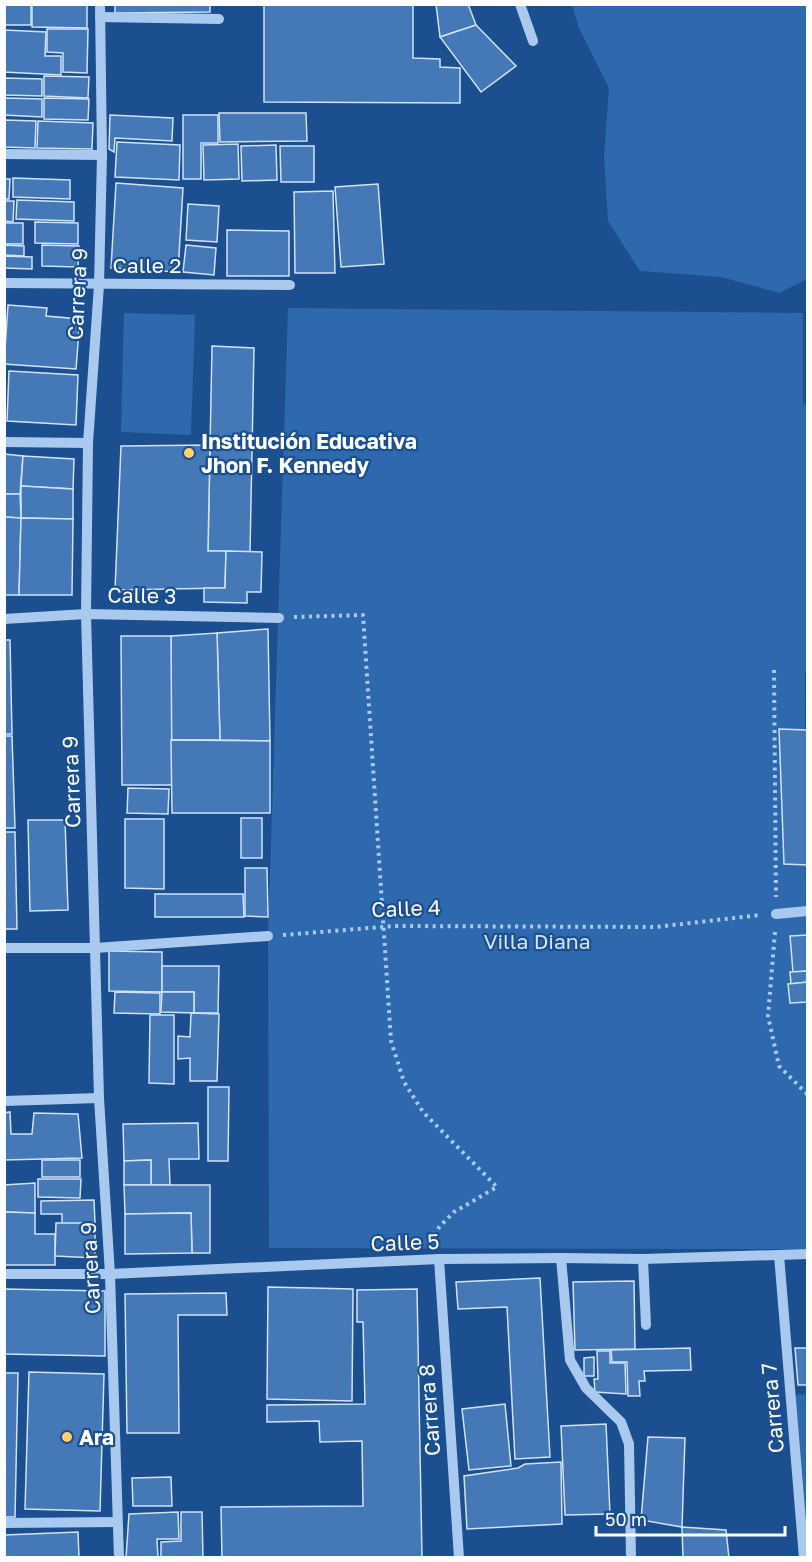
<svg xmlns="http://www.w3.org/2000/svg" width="812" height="1562" viewBox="0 0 812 1562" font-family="'Golos Text',sans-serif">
  <rect width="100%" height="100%" fill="#1b4f8f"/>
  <!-- green -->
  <g fill="#2e69ad">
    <polygon points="806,4 807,279 779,293 721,277 640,271 608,221 604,156 609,88 579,28 572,5"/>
    <polygon points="288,308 803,313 803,405 808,403 808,672 805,673 807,1249 269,1248 268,936"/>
    <polygon points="124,313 195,315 191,435 121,432"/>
    <polygon points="807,1394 807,1530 795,1415 795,1395"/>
  </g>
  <!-- building -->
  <g fill="#4478b7" stroke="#cfe3fa" stroke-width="1.5">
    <rect x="4" y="4" width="27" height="21"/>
    <polygon points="32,4 87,4 87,28 32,27"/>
    <polygon points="115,4 210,4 210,12 115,13"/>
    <polygon points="264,4 413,4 413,58 440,59 440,67 460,68 460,103 264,102"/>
    <polygon points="436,4 468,4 476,25 440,37"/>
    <polygon points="476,25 516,66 481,92 440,37"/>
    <polygon points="47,29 88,29 87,73 63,72 63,53 47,52"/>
    <polygon points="4,30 46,32 45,56 61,56 61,75 4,72"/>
    <polygon points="44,76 89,77 88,98 44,96"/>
    <polygon points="4,78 42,79 42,96 4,95"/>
    <polygon points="4,98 42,99 42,117 4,115"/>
    <polygon points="44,98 89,99 88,120 44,119"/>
    <polygon points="219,113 306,113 307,141 220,142"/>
    <polygon points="110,115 173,118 172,141 115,138 114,152 109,149"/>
    <polygon points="183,115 218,115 218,143 201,143 201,179 183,179"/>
    <polygon points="4,120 36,121 35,148 4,147"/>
    <polygon points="38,121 93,123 92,149 37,148"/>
    <polygon points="117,142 180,145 179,180 115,177"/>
    <polygon points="238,144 239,179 204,180 203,145"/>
    <polygon points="276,145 277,180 242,181 241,146"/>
    <polygon points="280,146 314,146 314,182 281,182"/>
    <polygon points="13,178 70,180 70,199 13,197"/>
    <polygon points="4,179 10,179 9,199 4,199"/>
    <polygon points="116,183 183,188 178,272 111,268"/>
    <polygon points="378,184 384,264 341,267 335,187"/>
    <polygon points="333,191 335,273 295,273 294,192"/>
    <polygon points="17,200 74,202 74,221 16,219"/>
    <polygon points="4,201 14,201 13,222 4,221"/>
    <polygon points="188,204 219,206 217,242 186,240"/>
    <polygon points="35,222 78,223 78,244 35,243"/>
    <rect x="4" y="223" width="19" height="21"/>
    <polygon points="227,230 289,231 289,276 227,276"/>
    <polygon points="4,245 24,246 24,256 4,255"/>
    <polygon points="42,245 79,246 78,267 42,266"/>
    <polygon points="186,245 216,248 214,275 183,272"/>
    <polygon points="4,256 32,257 32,269 4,268"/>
    <polygon points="8,305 47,308 46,316 80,319 76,369 4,364"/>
    <polygon points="212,346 254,348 250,552 208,551"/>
    <polygon points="9,371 78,375 76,425 7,421"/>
    <polygon points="210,445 208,551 226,551 225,588 115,590 121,446"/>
    <polygon points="4,454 23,456 20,494 4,494"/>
    <polygon points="23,456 74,459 73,489 21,486"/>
    <polygon points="21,486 73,489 73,519 21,518"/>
    <polygon points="4,494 20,494 21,518 4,517"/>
    <polygon points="4,517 21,518 19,595 4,595"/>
    <polygon points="21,518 73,519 72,595 19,595"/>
    <polygon points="226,551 262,552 261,592 247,592 247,603 204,602 204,588 225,588"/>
    <polygon points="268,629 270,741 220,740 217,633"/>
    <polygon points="217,633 220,740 171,740 171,636"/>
    <polygon points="121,636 171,636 172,785 122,785"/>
    <polygon points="4,640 10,640 12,734 4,734"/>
    <polygon points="779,729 808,730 808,865 784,864"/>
    <polygon points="4,736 12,736 15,828 4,828"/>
    <polygon points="171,740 270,741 270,813 172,813"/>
    <polygon points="128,788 169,789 168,814 127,813"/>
    <rect x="241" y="818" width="21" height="40"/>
    <polygon points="125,819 164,819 164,889 125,888"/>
    <polygon points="28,820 65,820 68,910 30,911"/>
    <polygon points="4,832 15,832 17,929 4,929"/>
    <polygon points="245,868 267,868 268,917 245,916"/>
    <polygon points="155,894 243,894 244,917 155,917"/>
    <polygon points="808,935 808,971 793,972 790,936"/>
    <polygon points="109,951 162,952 162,992 109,991"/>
    <polygon points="162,966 219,966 218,1013 194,1013 194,992 162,992"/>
    <polygon points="808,971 808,982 791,984 790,972"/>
    <polygon points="808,982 808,1002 790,1003 788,984"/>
    <polygon points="115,992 160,993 160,1014 114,1013"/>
    <polygon points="162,992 194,992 194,1013 161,1012"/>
    <polygon points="191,1013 219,1014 217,1081 190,1081 190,1058 178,1059 178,1036 190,1037"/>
    <polygon points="150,1015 174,1015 174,1084 149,1083"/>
    <polygon points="208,1087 229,1087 228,1161 208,1161"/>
    <polygon points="10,1112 11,1134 32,1134 34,1113 78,1114 82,1158 4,1160 4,1113"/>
    <polygon points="198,1123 199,1159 169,1159 170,1185 151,1185 151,1160 124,1161 123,1124"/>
    <rect x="42" y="1160" width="38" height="17"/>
    <polygon points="151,1160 151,1185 124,1185 124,1161"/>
    <polygon points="38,1179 81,1179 80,1198 38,1197"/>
    <polygon points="35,1183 35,1213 4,1212 4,1185"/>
    <polygon points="124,1185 210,1185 210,1253 192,1253 191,1213 125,1214"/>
    <polygon points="94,1200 95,1223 62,1225 62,1214 41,1214 41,1201"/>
    <polygon points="4,1212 35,1213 35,1234 55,1234 55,1265 4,1265"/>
    <polygon points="191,1213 192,1253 125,1254 125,1214"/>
    <polygon points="56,1223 95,1223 95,1258 55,1256"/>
    <polygon points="540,1278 550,1457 515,1459 507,1307 458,1309 456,1282"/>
    <polygon points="634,1281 635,1349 575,1350 573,1282"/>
    <polygon points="268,1287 353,1289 352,1401 267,1399"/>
    <polygon points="4,1289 105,1291 105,1356 4,1354"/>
    <polygon points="417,1289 422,1558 222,1558 221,1507 363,1506 362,1441 320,1442 319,1421 267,1422 267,1405 365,1404 363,1322 357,1322 357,1290"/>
    <polygon points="226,1293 227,1315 178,1315 179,1433 127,1433 125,1294"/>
    <polygon points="690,1348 691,1370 644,1371 645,1381 639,1381 640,1396 628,1396 627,1362 612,1362 611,1350"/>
    <polygon points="795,1348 808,1348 808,1385 798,1385"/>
    <polygon points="597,1351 610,1351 610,1363 625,1363 626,1394 595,1392 594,1379 598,1379"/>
    <polygon points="594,1357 594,1376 584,1376 584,1358"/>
    <polygon points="29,1372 104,1374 100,1511 25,1509"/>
    <polygon points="4,1373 18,1373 15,1517 4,1517"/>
    <polygon points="505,1404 511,1466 469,1470 462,1409"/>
    <polygon points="606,1424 610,1514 565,1515 561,1426"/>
    <polygon points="648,1437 685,1438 682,1527 641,1520"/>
    <polygon points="561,1462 562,1524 467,1529 464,1476 518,1468 525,1464"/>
    <polygon points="171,1477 172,1506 133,1506 132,1478"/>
    <polygon points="178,1512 179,1539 157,1539 158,1558 126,1558 129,1514"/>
    <polygon points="181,1512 202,1512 203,1558 161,1558 161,1542 181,1541"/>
    <polygon points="682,1527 726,1530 729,1558 683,1558"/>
    <polygon points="78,1532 79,1558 4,1558 4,1535"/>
  </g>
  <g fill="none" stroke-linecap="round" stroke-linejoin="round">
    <!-- path -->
    <g stroke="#a9c9ee" stroke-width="4" stroke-dasharray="3 4.5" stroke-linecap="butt">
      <polyline points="294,617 363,615 391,1041 404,1082 423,1112 497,1187 454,1212 440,1226 428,1243"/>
      <polyline points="774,670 776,897"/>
      <polyline points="775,932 768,1016 779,1066 808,1095"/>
      <polyline points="283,935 394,926 656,927 760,915"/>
    </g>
    <!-- minor -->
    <g stroke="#a9c9ee" stroke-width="10">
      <polyline points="100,4 102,155 99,285 88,443 86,614 99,1098 110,1274 119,1558"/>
      <polyline points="520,4 533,41"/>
      <polyline points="100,17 219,19"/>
      <polyline points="4,154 102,155"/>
      <polyline points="4,283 290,285"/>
      <polyline points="4,442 88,443"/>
      <polyline points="4,619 86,614 279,618"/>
      <polyline points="776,914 808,911"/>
      <polyline points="4,948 95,948 268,936"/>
      <polyline points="4,1101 99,1098"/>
      <polyline points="779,1255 804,1558"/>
      <polyline points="561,1258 570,1360 586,1388 621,1422 629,1444 631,1558"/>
      <polyline points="439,1259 459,1558"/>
      <polyline points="643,1259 646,1325"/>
      <polyline points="4,1274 110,1274 439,1259 561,1258 643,1259 808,1254"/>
      <polyline points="4,1523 117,1522"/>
    </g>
  </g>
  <!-- markers -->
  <g fill="#ffd166" stroke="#1b4f8f" stroke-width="2">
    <circle cx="189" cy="453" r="6"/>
    <circle cx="67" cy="1437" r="6"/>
  </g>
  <g text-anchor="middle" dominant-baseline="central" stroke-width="4.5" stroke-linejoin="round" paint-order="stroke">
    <!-- street labels -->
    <g font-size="21" fill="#fff" stroke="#1b4f8f">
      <text x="147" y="265">Calle 2</text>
      <text transform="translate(77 294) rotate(-87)">Carrera 9</text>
      <text transform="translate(142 595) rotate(1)">Calle 3</text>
      <text transform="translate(71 782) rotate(-92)">Carrera 9</text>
      <text transform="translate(406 908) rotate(-2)">Calle 4</text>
      <text transform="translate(405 1242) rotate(-2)">Calle 5</text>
      <text transform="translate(90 1268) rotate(-93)">Carrera 9</text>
      <text transform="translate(772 1408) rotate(-95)">Carrera 7</text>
      <text transform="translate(429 1410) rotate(-94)">Carrera 8</text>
    </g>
    <!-- poi labels -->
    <g font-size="21" font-weight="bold" fill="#fff" stroke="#1b4f8f" text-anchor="start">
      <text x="201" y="441">Institución Educativa<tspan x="201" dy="24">Jhon F. Kennedy</tspan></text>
      <text x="79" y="1437">Ara</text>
    </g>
    <!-- park labels -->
    <g font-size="21" fill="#cfe3fa" stroke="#1b4f8f">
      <text x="537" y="941">Villa Diana</text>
    </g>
  </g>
  <!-- border -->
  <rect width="812" height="1562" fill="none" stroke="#ffffff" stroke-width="12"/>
  <!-- scale -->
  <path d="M596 1526v9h189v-9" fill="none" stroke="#ffffff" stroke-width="3"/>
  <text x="605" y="1526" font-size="18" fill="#ffffff" stroke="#1b4f8f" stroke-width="4.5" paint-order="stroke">50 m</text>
</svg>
